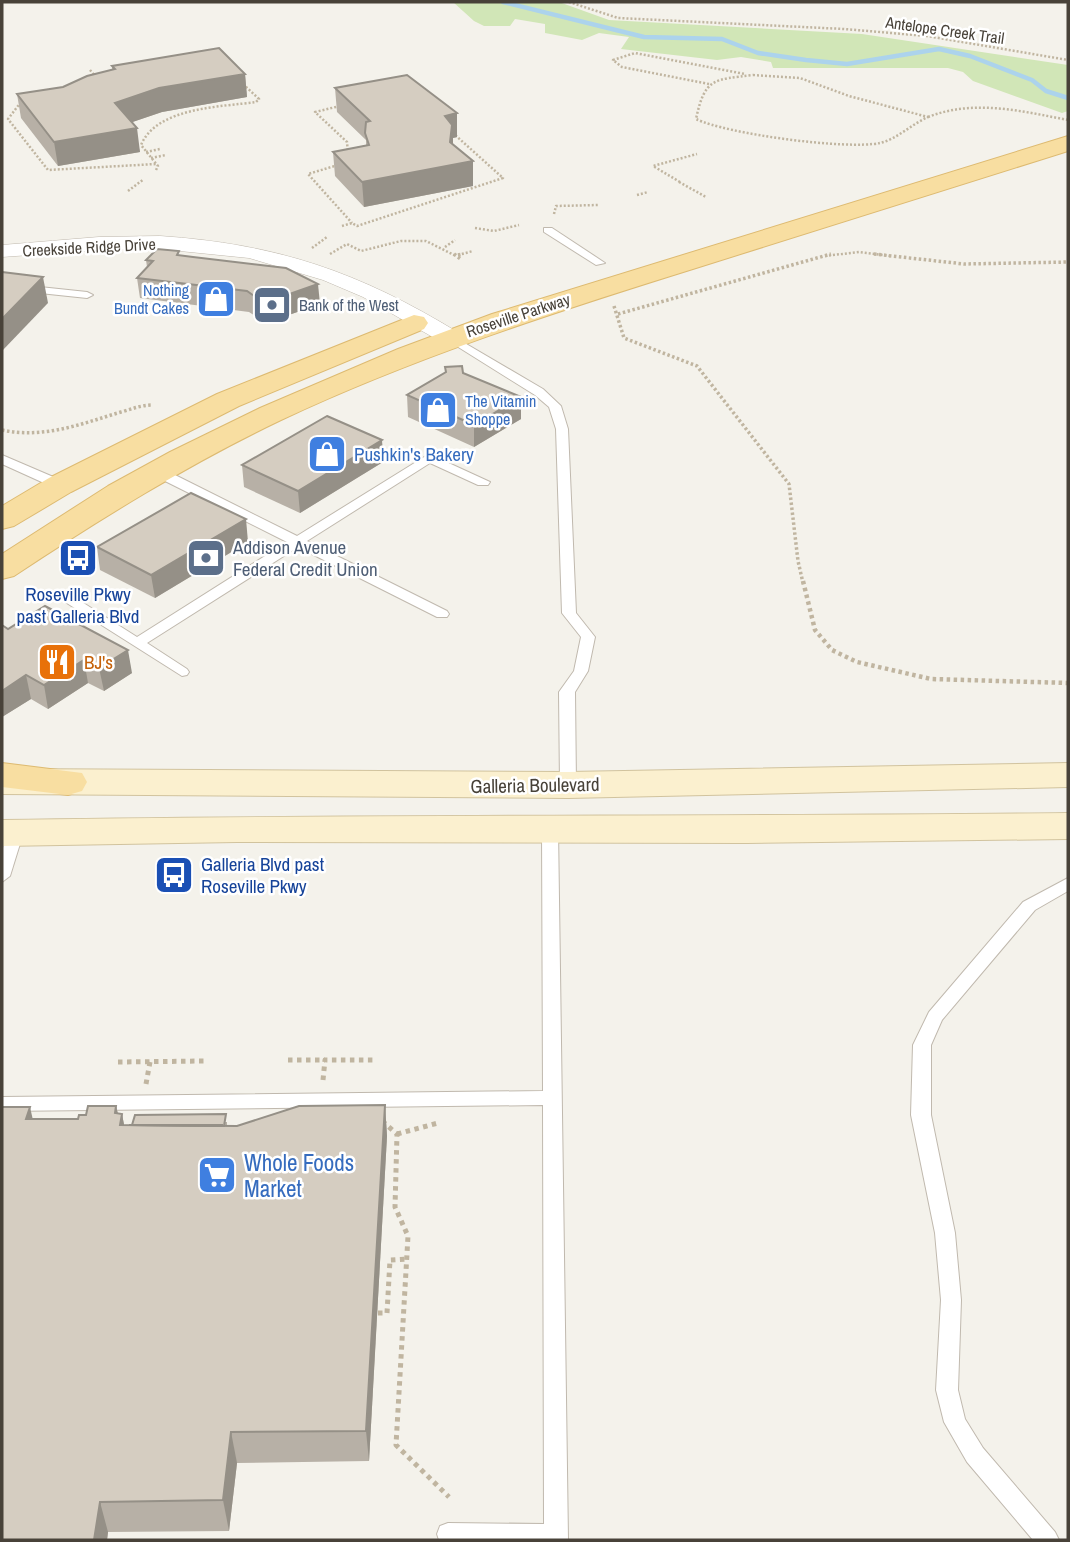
<svg xmlns="http://www.w3.org/2000/svg" width="1070" height="1542" viewBox="0 0 1070 1542" font-family="'Archivo Narrow',sans-serif">
  <rect width="100%" height="100%" fill="#f4f2eb"/>
  <!-- green -->
  <polygon fill="#d1e6b7" points="453,2 559,2 609,20 862,34 1068,65 1068,111 1062,113 973,81 963,72 948,68 773,68 771,62 741,57 717,60 621,49 629,37 599,33 582,40 545,33 545,24 515,19 510,26 484,26 474,21"/>
  <g fill="none" stroke-linecap="round" stroke-linejoin="round">
    <!-- stream -->
    <polyline stroke="#acd3ec" stroke-width="4.5" points="503,2 644,37 722,39 758,53 806,60 847,64 939,49 970,56 1032,80 1046,91 1068,98"/>
    <!-- service casing -->
    <g stroke="#c0b9ae" stroke-width="2">
      <g id="service">
        <polygon points="544,228 552,228 605,263 596,265 544,232"/>
        <polygon points="2,283 87,292 93,295 87,298 2,289"/>
        <polygon points="451,335 543,389 561,406 568,429 576,613 595,637 588,671 575,692 576,785 568,790 560,785 559,692 574,671 581,637 562,613 556,429 549,407 535,395 447,340 445,338"/>
        <polygon points="429,454 490,482 488,485 478,485 430,463 307,541 447,611 449,614 447,617 437,617 298,547 147,643 187,669 189,672 187,675 182,676 62,600 69,596 74,597 137,637 287,542 153,475 153,469 163,469 297,536"/>
        <polygon points="2,455 65,482 67,485 60,489 55,488 2,464"/>
        <polygon points="550,823 558,828 568,1540 439,1540 437,1534 440,1526 448,1523 544,1524 543,1105 2,1111 2,1097 543,1091 542,828"/>
        <path d="M15 829 23 834 10 876 2 882C1 867 0 833 15 829Z"/>
        <polygon points="1068,878 1068,891 1035,910 942,1020 931,1045 931,1115 955,1233 961,1300 958,1390 965,1419 983,1448 1055,1532 1059,1540 1033,1540 967,1462 944,1422 936,1390 941,1300 935,1233 911,1115 913,1045 929,1012 1023,902"/>
      </g>
    </g>
    <!-- minor casing -->
    <g stroke="#c0b9ae" stroke-width="1">
      <path id="minor" d="M160 236C278 244 359 272 459 333L463 338 459 343H443L363 297 323 280 249 258 160 249 99 250 2 257V245L99 237Z"/>
    </g>
    <!-- secondary casing -->
    <g stroke="#d1c39e" stroke-width="2">
      <g id="secondary">
        <polygon points="1068,763 1068,787 568,798 2,794 2,769 568,772"/>
        <path d="M1068 813V839L747 843 237 842 2 846V820C357 814 713 817 1068 813Z"/>
      </g>
    </g>
    <!-- primary casing -->
    <g stroke="#ddba71" stroke-width="2">
      <g id="primary">
        <path d="M1068 136V151C944 190 820 229 696 268 555 312 415 357 281 420 187 465 100 519 14 576L2 579V554L108 486 170 452 260 408 398 349 492 314Z"/>
        <polygon points="414,315 424,317 428,323 424,329 239,406 71,492 14,526 2,529 2,506 49,478 217,394"/>
        <polygon points="2,763 82,773 87,782 82,791 68,795 2,787"/>
      </g>
    </g>
    <!-- path-far3 -->
    <g stroke="#c0b5a0" stroke-width="2.5" stroke-dasharray="2 2" stroke-linecap="butt">
      <polyline points="569,2 618,18 844,29 927,36 1068,60"/>
      <polyline points="90,70 96,77"/>
      <path d="M753 75 800 78 849 96 928 117C912 124 897 139 880 143 846 150 727 134 696 119 705 77 714 80 753 75Z"/>
      <polyline points="709,84 622,67 613,60 635,53 745,74"/>
      <polyline points="21,102 8,119 48,170 156,164"/>
      <polyline points="340,106 315,112 347,142 348,154"/>
      <path d="M928 117C974 99 1021 111 1068 120"/>
      <polyline points="146,152 160,149"/>
      <polyline points="151,158 166,155"/>
      <polyline points="338,165 308,174 352,223"/>
      <path d="M156 170 158 166 141 145C157 107 221 107 256 102L259 99 243 84"/>
      <polyline points="679,182 706,197"/>
      <polyline points="680,182 653,166 697,154"/>
      <polyline points="128,191 144,179"/>
      <polyline points="637,195 648,192"/>
      <polyline points="554,214 556,206 599,205"/>
      <polyline points="342,226 352,223 357,226 503,178 454,134"/>
      <polyline points="475,228 494,231 519,225"/>
      <polyline points="445,247 455,240"/>
      <polyline points="312,248 327,237"/>
      <polyline points="330,254 347,244 361,251 401,241 426,241 456,256"/>
      <polyline points="458,255 473,251"/>
      <polyline points="825,256 859,252 890,256"/>
    </g>
    <!-- path-far2 -->
    <g stroke="#c0b5a0" stroke-width="3.5" stroke-dasharray="2.5 2.5" stroke-linecap="butt">
      <polyline points="454,254 462,260"/>
      <polyline points="874,254 964,264 1068,262"/>
      <polyline points="458,255 463,254"/>
      <polyline points="614,306 624,338 697,366 789,484 798,561 803,583"/>
      <polyline points="618,314 831,254"/>
      <path d="M2 430C44 439 81 424 121 412 132 409 141 405 153 405"/>
    </g>
    <!-- path-far1 -->
    <polyline stroke="#c0b5a0" stroke-width="4.5" stroke-dasharray="3.5 3.5" stroke-linecap="butt" points="803,581 815,630 832,650 857,662 931,679 1068,683"/>
    <!-- path -->
    <g stroke="#c0b5a0" stroke-width="5" stroke-dasharray="4.5 4.5" stroke-linecap="butt">
      <polyline points="288,1060 325,1060"/>
      <polyline points="118,1062 205,1061"/>
      <polyline points="323,1080 325,1060 374,1060"/>
      <polyline points="146,1084 150,1062"/>
      <polyline points="382,1121 397,1134 395,1207 408,1236 396,1445 449,1497"/>
      <polyline points="397,1134 438,1123"/>
      <polyline points="378,1313 387,1313 390,1260 408,1259"/>
    </g>
    <!-- service -->
    <use href="#service" fill="#fff" fill-rule="evenodd"/>
    <!-- minor -->
    <use href="#minor" fill="#fff" fill-rule="evenodd"/>
    <!-- secondary -->
    <use href="#secondary" fill="#fbf0cf" fill-rule="evenodd"/>
    <!-- primary -->
    <use href="#primary" fill="#f8dea1" fill-rule="evenodd"/>
  </g>
  <!-- wall -->
  <g fill="#b7b0a6">
    <polygon points="112,66 245,74 247,97 162,112 132,122 140,152 58,166 21,118 17,94 63,87 112,70"/>
    <polygon points="335,88 457,137 453,138 453,144 473,186 364,207 335,176 333,152 366,145 366,140 337,112"/>
    <polygon points="180,255 320,304 266,323 249,312 140,298 137,278 147,267 146,260"/>
    <polygon points="445,367 463,373 521,419 474,447 408,417 407,395 445,373"/>
    <polygon points="382,440 383,462 300,513 244,487 242,465"/>
    <polygon points="248,542 155,598 100,570 97,547"/>
    <polygon points="2,625 8,629 132,673 104,691 88,683 48,709 31,699 2,717"/>
    <polygon points="385,1105 387,1136 369,1461 237,1463 229,1531 108,1532 107,1540 2,1540 33,1119 78,1119 86,1115 116,1106 118,1113 122,1114 124,1125 227,1122 227,1126 237,1126"/>
  </g>
  <!-- shaded-wall -->
  <g fill="#959087">
    <polygon points="245,74 247,97 162,112 118,127 115,103 159,88"/>
    <polygon points="457,113 457,137 453,138 453,149 473,161 473,186 364,207 362,182 445,116"/>
    <polygon points="137,128 140,152 58,166 54,142"/>
    <polygon points="43,277 48,303 2,351 2,319"/>
    <polygon points="318,284 320,304 266,323 264,303"/>
    <polygon points="521,397 521,419 474,447 474,425"/>
    <polygon points="382,440 383,462 300,513 298,491"/>
    <polygon points="246,519 248,542 155,598 151,575"/>
    <polygon points="128,650 132,673 104,691 99,668"/>
    <polygon points="84,660 88,683 48,709 44,685"/>
    <polygon points="26,675 31,699 2,717 2,691"/>
    <polygon points="385,1105 387,1136 369,1461 366,1431"/>
    <polygon points="116,1106 120,1124 122,1114 127,1140 115,1113"/>
    <polygon points="30,1107 37,1138 26,1119"/>
    <polygon points="231,1432 237,1463 229,1531 223,1500"/>
    <polygon points="100,1502 108,1532 107,1540 94,1540"/>
  </g>
  <!-- building -->
  <g fill="#d5cdc1" stroke="#959087" stroke-width="2">
    <polygon points="219,48 245,74 159,88 115,103 137,128 54,142 17,94 63,87 87,76 115,69 112,66"/>
    <polygon points="407,75 457,113 445,116 452,125 450,142 473,161 362,182 333,152 369,145 365,133 366,122 370,121 335,88"/>
    <polygon points="157,249 179,251 177,255 193,257 286,268 318,284 264,303 247,291 137,278 153,261 146,260"/>
    <polygon points="2,272 43,277 2,319"/>
    <polygon points="462,366 463,373 521,397 474,425 407,395 446,372 445,367"/>
    <polygon points="327,416 382,440 298,491 242,465"/>
    <polygon points="191,493 246,519 151,575 97,547"/>
    <polygon points="45,606 128,650 99,668 84,660 44,685 26,675 2,691 2,625 8,629"/>
    <polygon points="385,1105 366,1431 231,1432 223,1500 100,1502 94,1540 2,1540 2,1107 30,1107 26,1119 78,1119 79,1115 86,1115 88,1106 116,1106 115,1113 122,1114 120,1125 237,1126 299,1106"/>
    <polygon points="226,1114 224,1126 132,1125 135,1115"/>
    <polygon points="129,1125 222,1125 222,1126"/>
  </g>
  <!-- icons -->
  <defs>
    <g id="shop-square" transform="scale(2.0125)"><rect x="-9" y="-9" width="18" height="18" rx="4" fill="#3f7fe0" stroke="#fff"/><path d="M-5-2.5h2.3a2.7 3.5 0 0 1 5.4 0H5L5.5 6h-11ZM-1.5-2.5h3a1.5 2.3 0 0 0-3 0Z" fill="#fff"/></g>
    <g id="bank-square" transform="scale(2.0125)"><rect x="-9" y="-9" width="18" height="18" rx="4" fill="#5c6f8a" stroke="#fff"/><path d="M-6-4H6V4H-6ZM0-2.3a2.3 2.3 0 1 0 0 4.6a2.3 2.3 0 1 0 0-4.6Z" fill="#fff"/></g>
    <g id="bus-square" transform="scale(2.0125)"><rect x="-9" y="-9" width="18" height="18" rx="4" fill="#1a4fb4" stroke="#fff"/><path d="M-5-6H5V4H4V6H2V4H-2V6H-4V4H-5ZM-3.5-4V0h7V-4ZM-3.5 1.2v1.5H-2V1.2ZM2 1.2v1.5H3.5V1.2Z" fill="#fff"/></g>
    <g id="restaurant-square" transform="scale(2.0125)"><rect x="-9" y="-9" width="18" height="18" rx="4" fill="#e8710a" stroke="#fff"/><path d="M-5-6h1v4h1v-4h1v4h1v-4h1v5L-1.5 .5V6h-2V.5L-5-1ZM5-6V6H3V1.5H1.5Q1.5-4 5-6Z" fill="#fff"/></g>
    <g id="supermarket-square" transform="scale(2.0125)"><rect x="-9" y="-9" width="18" height="18" rx="4" fill="#3f7fe0" stroke="#fff"/><path d="M-6-5.5h2.5l.6 2H6L4.5 2H-2.5L-4.4-4H-6ZM-1.5 3.2a1.3 1.3 0 1 0 .1 0ZM3 3.2a1.3 1.3 0 1 0 .1 0Z" fill="#fff"/></g>
  </defs>
  <g fill-rule="evenodd">
    <use href="#shop-square" x="216" y="299"/>
    <use href="#bank-square" x="272" y="305"/>
    <use href="#shop-square" x="438" y="410"/>
    <use href="#shop-square" x="327" y="454"/>
    <use href="#bus-square" x="78" y="558"/>
    <use href="#bank-square" x="206" y="558"/>
    <use href="#restaurant-square" x="57" y="662"/>
    <use href="#bus-square" x="174" y="875"/>
    <use href="#supermarket-square" x="217" y="1175"/>
  </g>
  <g text-anchor="middle" dominant-baseline="central" stroke-width="5" stroke-linejoin="round" paint-order="stroke">
    <!-- far-street labels -->
    <g font-size="16" fill="#484239" stroke="#fff">
      <text transform="translate(945 30) rotate(8)">Antelope Creek Trail</text>
      <text transform="translate(89 247) rotate(-3)">Creekside Ridge Drive</text>
      <text transform="translate(518 315) rotate(-18)">Roseville Parkway</text>
    </g>
    <!-- far-shop labels -->
    <g font-size="16" fill="#366cbe" stroke="#fff" text-anchor="end">
      <text x="189" y="290">Nothing<tspan x="189" dy="18">Bundt Cakes</tspan></text>
      <text x="465" y="401" text-anchor="start">The Vitamin<tspan x="465" dy="18">Shoppe</tspan></text>
    </g>
    <!-- far-service labels -->
    <g font-size="16" fill="#4e5e75" stroke="#fff" text-anchor="start">
      <text x="299" y="305">Bank of the West</text>
    </g>
    <!-- shop labels -->
    <g font-size="19" fill="#366cbe" stroke="#fff" text-anchor="start">
      <text x="354" y="454">Pushkin's Bakery</text>
    </g>
    <!-- service labels -->
    <g font-size="19" fill="#4e5e75" stroke="#fff" text-anchor="start">
      <text x="233" y="547">Addison Avenue<tspan x="233" dy="22">Federal Credit Union</tspan></text>
    </g>
    <!-- transit labels -->
    <g font-size="19" fill="#164399" stroke="#fff">
      <text x="78" y="594">Roseville Pkwy<tspan x="78" dy="22">past Galleria Blvd</tspan></text>
      <text x="201" y="864" text-anchor="start">Galleria Blvd past<tspan x="201" dy="22">Roseville Pkwy</tspan></text>
    </g>
    <!-- food labels -->
    <g font-size="19" fill="#c56008" stroke="#fff" text-anchor="start">
      <text x="84" y="662">BJ's</text>
    </g>
    <!-- street labels -->
    <g font-size="19" fill="#484239" stroke="#fff">
      <text transform="translate(535 785) rotate(-1)">Galleria Boulevard</text>
    </g>
    <!-- near-shop labels -->
    <g font-size="23" fill="#366cbe" stroke="#fff" text-anchor="start">
      <text x="244" y="1162">Whole Foods<tspan x="244" dy="26">Market</tspan></text>
    </g>
  </g>
  <!-- border -->
  <rect width="1070" height="1542" fill="none" stroke="#484239" stroke-width="7"/>
</svg>
